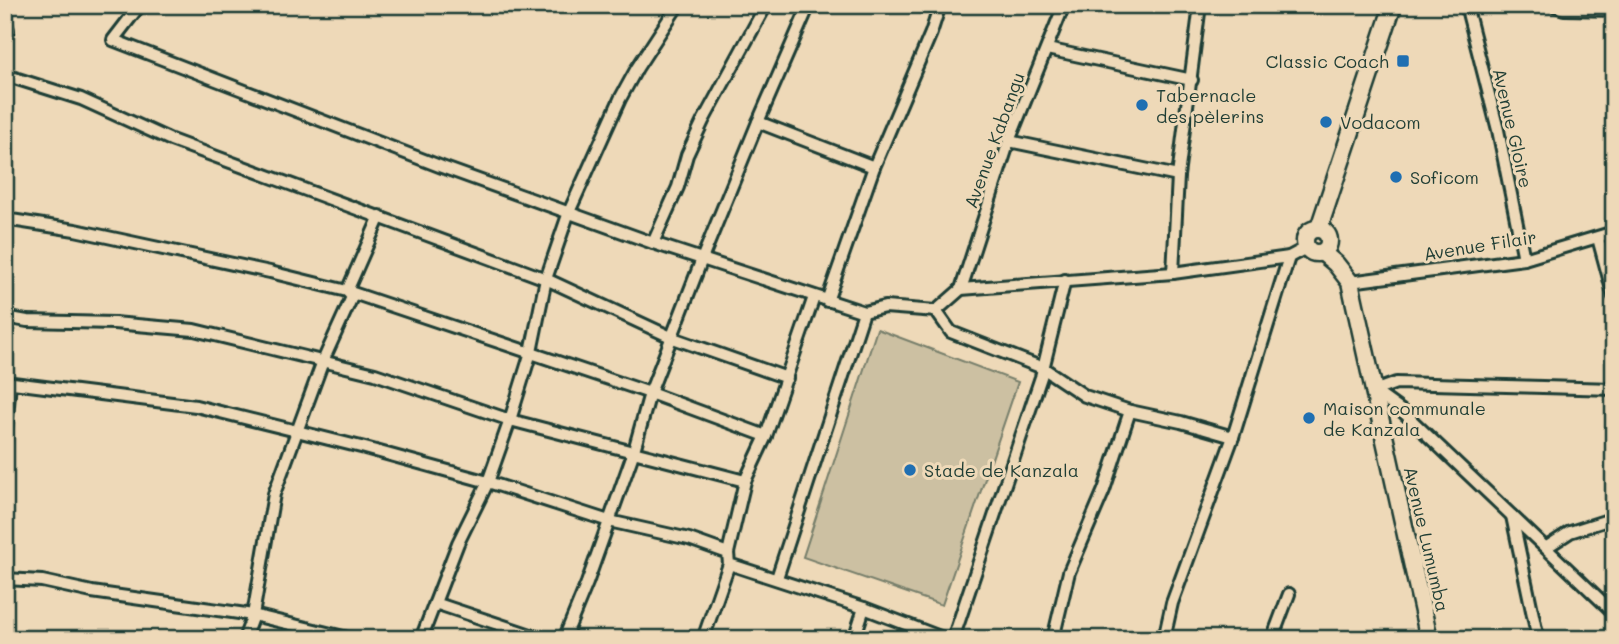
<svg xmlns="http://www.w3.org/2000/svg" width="1619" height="644" viewBox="0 0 1619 644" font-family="Mali,sans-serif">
  <rect width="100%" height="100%" fill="#eed9b8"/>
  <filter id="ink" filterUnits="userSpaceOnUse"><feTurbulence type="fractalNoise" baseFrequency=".0143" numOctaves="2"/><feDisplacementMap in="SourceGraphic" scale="14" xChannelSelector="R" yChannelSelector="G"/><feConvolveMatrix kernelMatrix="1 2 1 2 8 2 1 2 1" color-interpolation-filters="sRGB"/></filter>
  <g filter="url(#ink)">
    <!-- green -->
    <polygon fill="#ccc0a2" stroke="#767e6b" stroke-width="2" points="877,329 1018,382 942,605 803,557"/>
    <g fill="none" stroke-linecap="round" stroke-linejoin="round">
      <!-- minor casing -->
      <g stroke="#1f3d34" stroke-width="16">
        <g id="minor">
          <polyline points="140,5 113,40 442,167 653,243 864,312 885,307 936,311 961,289 1173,273 1289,257 1306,248"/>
          <polyline points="1466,5 1498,130 1524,259"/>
          <polyline points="1553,5 1564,9 1614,10"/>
          <polyline points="5,20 8,30 5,37"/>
          <polyline points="1047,49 1192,80"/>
          <polyline points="5,75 81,99 171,140 546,279 673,338 787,378"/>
          <polyline points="758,122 874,167"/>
          <polyline points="1009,141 1178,176"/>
          <polyline points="5,219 75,230 270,272 347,291 650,393 766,436"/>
          <polyline points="1598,238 1614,297"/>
          <polyline points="653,243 678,187 687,155 703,121 766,5"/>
          <polyline points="1173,273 1178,176 1200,5"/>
          <polyline points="1350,282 1524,259 1614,232"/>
          <polyline points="961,289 1009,141 1064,5"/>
          <polyline points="827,301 874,167 931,33 940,5"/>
          <polyline points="936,311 951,332 1043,368 1085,396 1130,411 1181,422 1233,437"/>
          <polyline points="5,317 27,321 114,323 194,330 375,374 510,420 745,481"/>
          <polyline points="5,382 196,406 365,448 488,482 609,521 689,539 728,553 729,564 864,608 945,639"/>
          <polyline points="1374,391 1403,412 1614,613"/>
          <polyline points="1374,391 1396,383 1614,389"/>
          <polyline points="5,440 10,383"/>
          <polyline points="1512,516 1538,639"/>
          <polyline points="1547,547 1570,532 1614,518"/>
          <polyline points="728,553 745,481 766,436 814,297"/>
          <polyline points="777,578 864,312"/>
          <polyline points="5,579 42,581 92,592 253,615 352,639"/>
          <polyline points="435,603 543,639"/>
          <polyline points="244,639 253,615 274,494 323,361 352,297 347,291 380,216"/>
          <polyline points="421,639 458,543 488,482 510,420 531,352 546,279 569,212 620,99 637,68 678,5"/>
          <polyline points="564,639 587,583 633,454 650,393 702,259 758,122 809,5"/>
          <polyline points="703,639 729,564"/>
          <polyline points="854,639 864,608"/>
          <polyline points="953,639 1041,377 1065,280"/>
          <polyline points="1053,639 1069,572 1104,490 1130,411"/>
          <polyline points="1164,639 1172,603 1233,437 1289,257"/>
          <polyline points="1272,639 1289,594"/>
        </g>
      </g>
      <!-- secondary casing -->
      <g stroke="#1f3d34" stroke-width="21">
        <g id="secondary">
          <polyline points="1319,228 1393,5"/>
          <circle cx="1317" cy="241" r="12"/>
          <polyline points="1323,253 1336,264 1350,282 1429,639"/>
        </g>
      </g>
      <!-- minor -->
      <use href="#minor" stroke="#eed9b8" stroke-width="10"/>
      <!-- secondary -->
      <use href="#secondary" stroke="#eed9b8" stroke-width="16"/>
    </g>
  </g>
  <!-- markers -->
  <g fill="#1f6fb2" stroke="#eed9b8" stroke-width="2.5">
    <rect x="1396" y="54" width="14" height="14" rx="3.5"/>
    <circle cx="1142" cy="105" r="7"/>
    <circle cx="1326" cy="122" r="7"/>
    <circle cx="1396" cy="177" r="7"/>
    <circle cx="1309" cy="418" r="7"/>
    <circle cx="910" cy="470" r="7"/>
  </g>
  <g text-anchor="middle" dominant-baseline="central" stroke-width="6" stroke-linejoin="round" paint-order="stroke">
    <!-- poi labels -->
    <g font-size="18" fill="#1f3d34" stroke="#eed9b8" text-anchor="start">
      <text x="1389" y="61" text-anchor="end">Classic Coach</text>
      <text x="1156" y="95">Tabernacle<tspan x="1156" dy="21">des pèlerins</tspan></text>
      <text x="1340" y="122">Vodacom</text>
      <text x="1410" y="177">Soficom</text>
      <text x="1323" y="408">Maison communale<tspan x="1323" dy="21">de Kanzala</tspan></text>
      <text x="924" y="470">Stade de Kanzala</text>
    </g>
    <!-- street labels -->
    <g font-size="18" fill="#1f3d34" stroke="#eed9b8">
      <text transform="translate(1513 128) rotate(77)">Avenue Gloire</text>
      <text transform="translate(994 140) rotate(-70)">Avenue Kabangu</text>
      <text transform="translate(1480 245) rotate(-9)">Avenue Filair</text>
      <text transform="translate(1427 539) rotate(77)">Avenue Lumumba</text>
    </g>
  </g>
  <!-- margin -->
  <rect width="1619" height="644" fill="none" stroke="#eed9b8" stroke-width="28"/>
  <rect x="14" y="14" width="1591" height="616" fill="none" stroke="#1f3d34" stroke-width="2.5" filter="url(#ink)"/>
</svg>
